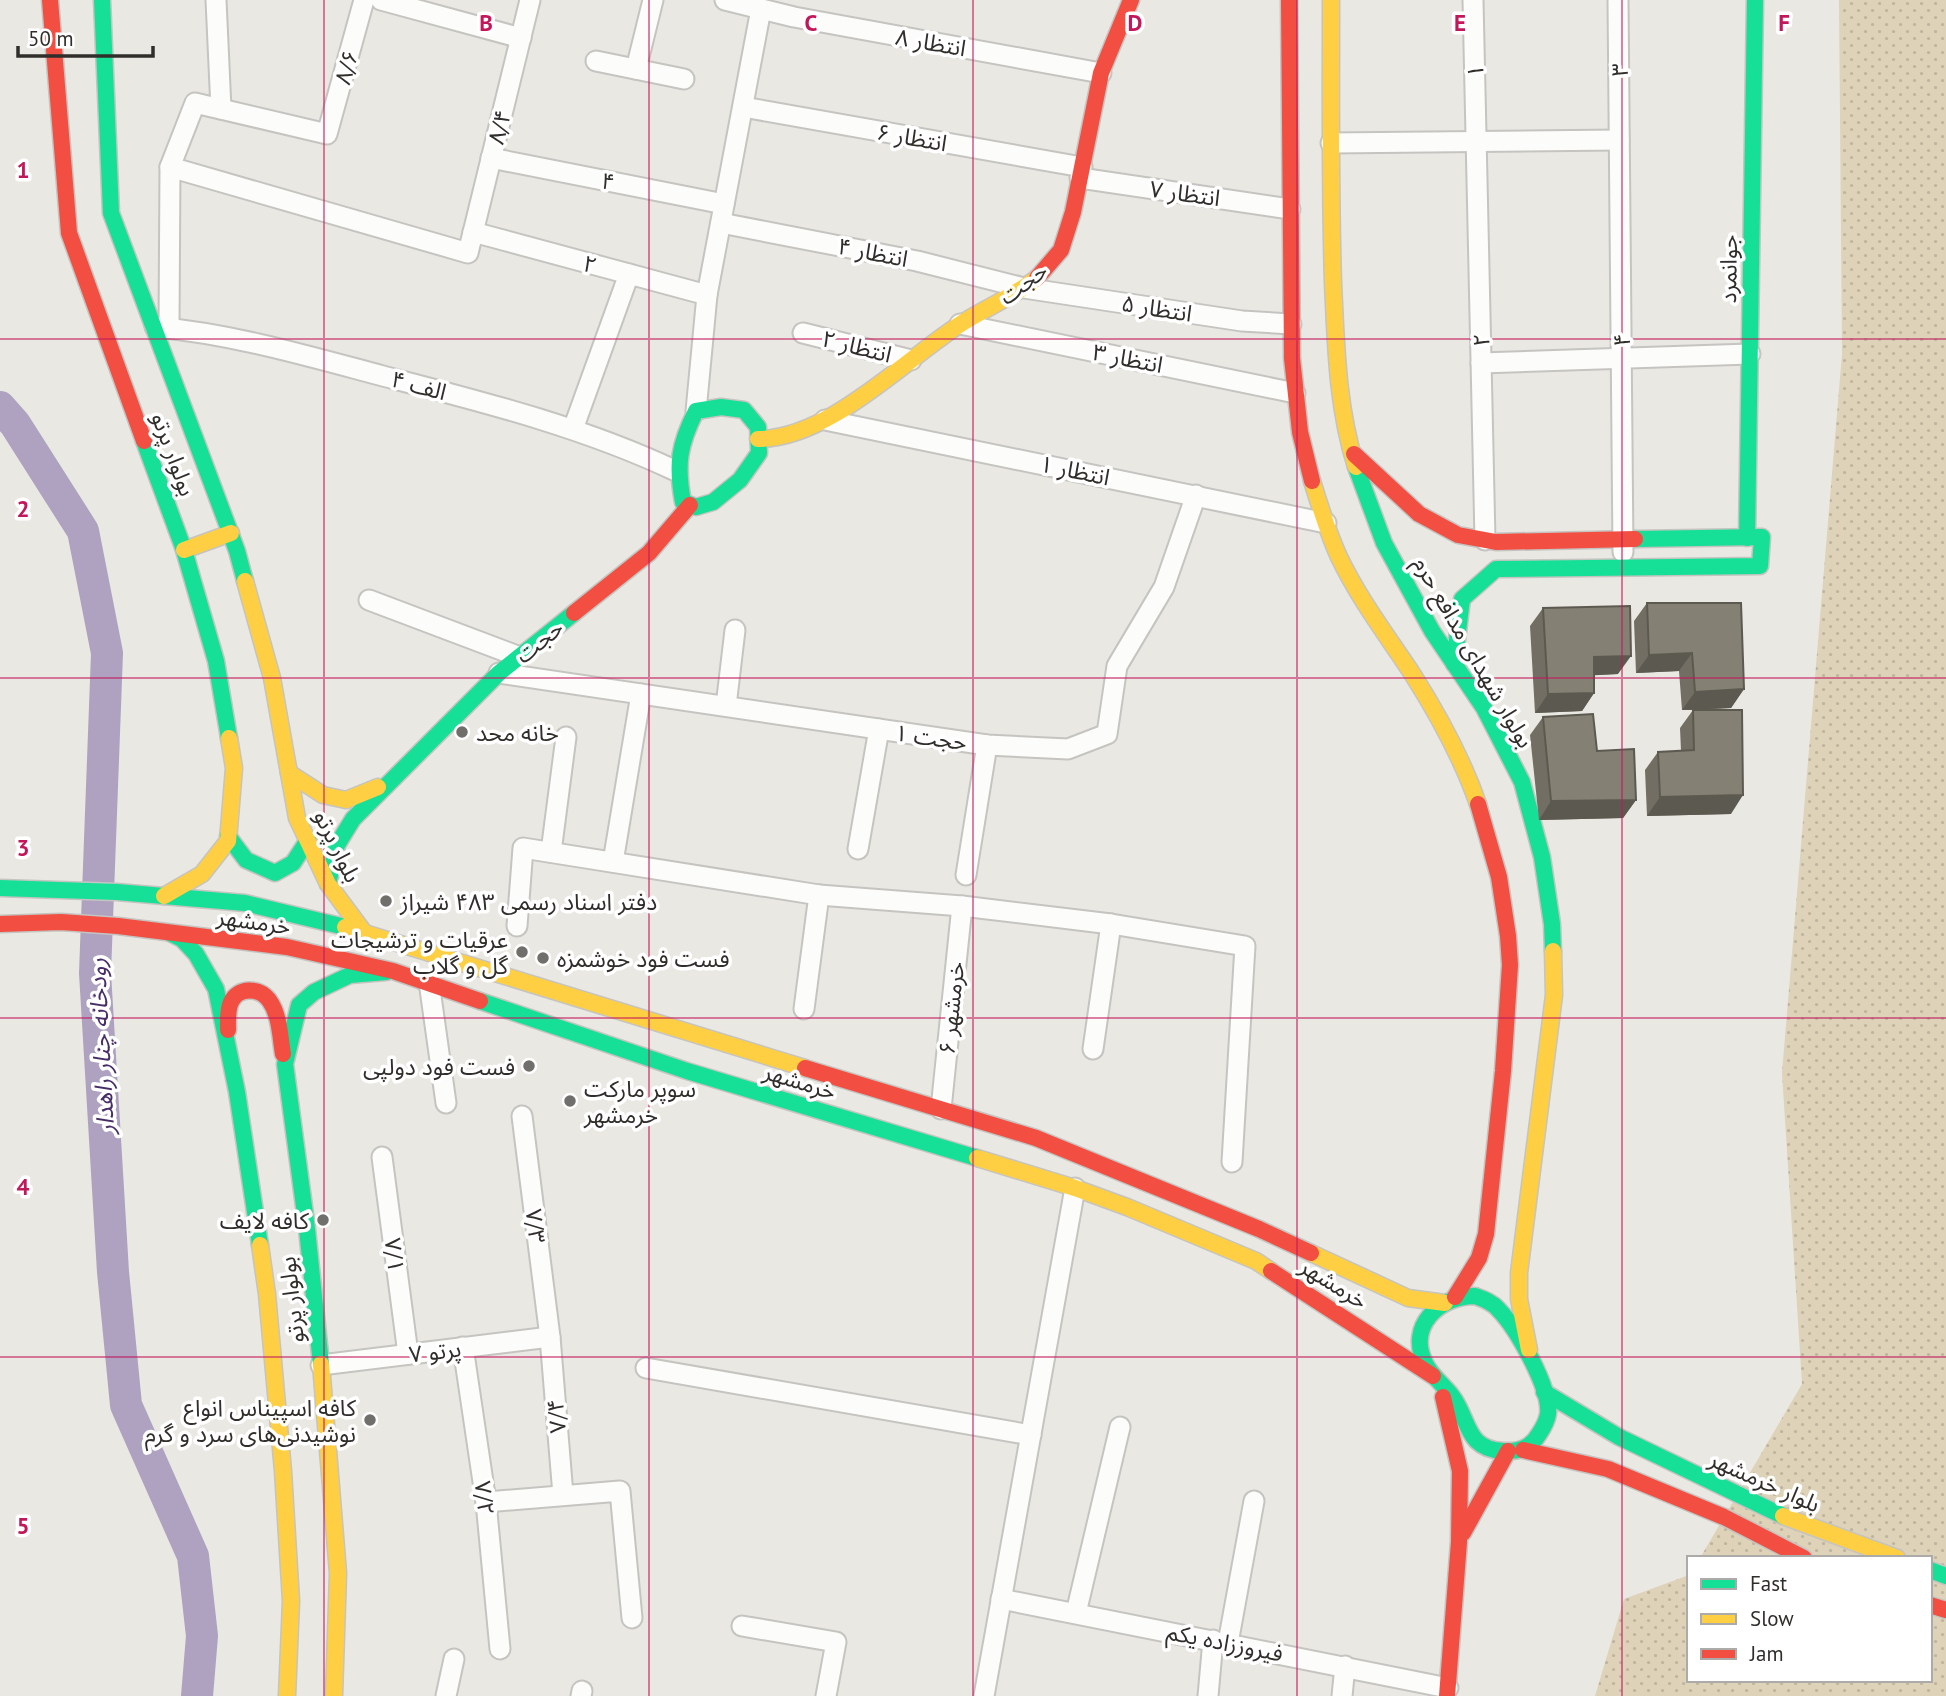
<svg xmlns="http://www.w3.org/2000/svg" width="1946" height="1696" viewBox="0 0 1946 1696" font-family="'PT Sans','Noto Sans Arabic',sans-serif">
  <defs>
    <pattern id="grass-dots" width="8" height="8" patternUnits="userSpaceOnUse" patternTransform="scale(1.75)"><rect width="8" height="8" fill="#ded3b8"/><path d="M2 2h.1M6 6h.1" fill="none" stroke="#bfb59e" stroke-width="1.8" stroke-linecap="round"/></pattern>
  </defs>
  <rect width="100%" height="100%" fill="#eae8e3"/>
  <!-- grass -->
  <polygon fill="url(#grass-dots)" points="1839,0 1946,0 1946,1696 1595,1696 1624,1599 1689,1575 1689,1680 1930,1680 1930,1558 1700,1558 1802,1384 1782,1073 1842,354"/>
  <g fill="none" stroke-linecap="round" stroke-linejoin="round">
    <!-- river -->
    <polyline stroke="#aea2c0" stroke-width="32" points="0,407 15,424 83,531 107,653 95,973 113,1272 126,1405 193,1556 202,1636 197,1696"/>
    <!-- street casing -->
    <g stroke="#c5c4c0" stroke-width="23">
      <g id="street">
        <polyline points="216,0 221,109"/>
        <polyline points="381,0 521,38"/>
        <polyline points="725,0 794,17 1101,73"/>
        <polyline points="1473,0 1485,540"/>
        <polyline points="1618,0 1623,552"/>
        <polyline points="596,61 684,79"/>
        <polyline points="636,69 653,0"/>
        <polyline points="743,107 1082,167"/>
        <polyline points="1331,143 1619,140"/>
        <polyline points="491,158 724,204"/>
        <polyline points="170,167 468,253 530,0"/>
        <polyline points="1080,178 1290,209"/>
        <polyline points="721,223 917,261 1024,288 1242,321 1291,324"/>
        <polyline points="473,232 707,295"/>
        <polyline points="960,324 1295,393"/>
        <path d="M155 327C233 334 308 356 383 376 483 402 583 427 676 471"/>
        <polyline points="169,328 170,167 195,103 327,134 364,0"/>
        <polyline points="803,333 911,360"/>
        <polyline points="1481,363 1750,354"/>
        <polyline points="696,411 707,295 761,9"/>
        <polyline points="825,420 1326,523"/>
        <polyline points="573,429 629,274"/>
        <polyline points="369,600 520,657"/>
        <polyline points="499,673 987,745 1068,749 1107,734 1117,666 1164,587 1196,495"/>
        <polyline points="726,706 735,630"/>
        <polyline points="858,849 879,729"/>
        <polyline points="551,852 566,737"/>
        <polyline points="613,862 641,694"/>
        <polyline points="966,875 987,745"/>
        <polyline points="517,926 523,848 819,895 962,906 1111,924 1245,946 1232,1162"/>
        <polyline points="429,982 446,1103"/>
        <polyline points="804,1009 819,895"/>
        <polyline points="1093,1049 1111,924"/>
        <polyline points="941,1109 962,906"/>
        <polyline points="522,1116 550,1337 563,1495"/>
        <polyline points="382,1157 408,1354"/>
        <polyline points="463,1347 486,1502 500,1649"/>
        <polyline points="321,1365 550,1337"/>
        <polyline points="646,1368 1031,1435"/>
        <polyline points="486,1502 620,1491 632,1618"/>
        <polyline points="1001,1599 1448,1688"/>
        <polyline points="1076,1613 1120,1427"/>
        <polyline points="742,1626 836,1642 826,1696"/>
        <polyline points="1228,1643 1254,1501"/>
        <polyline points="446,1696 454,1659"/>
        <polyline points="581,1696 582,1691"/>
        <polyline points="984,1696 1075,1188"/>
        <polyline points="1208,1696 1213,1640"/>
        <polyline points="1342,1696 1345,1666"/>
      </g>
    </g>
    <!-- fast casing -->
    <g stroke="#c5c4c0" stroke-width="19">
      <g id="fast">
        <polyline points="102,0 111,213 237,551 245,581"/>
        <path d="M721 407 744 410 758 427 759 453 740 480 713 502 696 507 683 502C676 464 679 445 696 411Z"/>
        <polyline points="144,441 184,550 216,661 229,738"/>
        <polyline points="1356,467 1384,543 1432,631 1484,708 1522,782 1542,857 1552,924 1553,951"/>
        <polyline points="1747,538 1755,0"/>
        <polyline points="1454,664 1462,599 1496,569 1760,566 1762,537 1635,539"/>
        <polyline points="228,836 246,860 275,873 293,863 308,840"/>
        <polyline points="328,884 337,845 353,819 499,673 574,613"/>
        <polyline points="0,888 117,892 245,903 345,927"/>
        <polyline points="170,933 182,939 196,954 216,989 237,1092 260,1245"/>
        <polyline points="480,1001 687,1071 977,1158"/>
        <path d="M1475 1296C1483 1299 1492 1302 1498 1309 1516 1327 1551 1388 1548 1414 1547 1421 1543 1428 1539 1434 1531 1448 1519 1452 1503 1451 1465 1449 1470 1420 1452 1396 1444 1385 1431 1376 1425 1363 1407 1326 1439 1296 1475 1296Z"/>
        <polyline points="321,1364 307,1229 285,1064 299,1005 314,992 350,975 386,972"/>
        <polyline points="1544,1392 1619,1437 1783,1516"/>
        <polyline points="1930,1570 1946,1576"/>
      </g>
    </g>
    <!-- slow casing -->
    <g stroke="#c5c4c0" stroke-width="19">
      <g id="slow">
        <path d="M1331 0C1331 94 1330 188 1333 283 1336 345 1337 407 1356 467"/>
        <path d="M758 439C828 439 902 362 959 325 985 308 1013 297 1037 278"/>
        <path d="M1312 481C1320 507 1328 533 1339 557 1359 599 1388 637 1413 675 1439 716 1462 758 1478 804"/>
        <polyline points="184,550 231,533"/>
        <polyline points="245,581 272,678 297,818 328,884 363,931"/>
        <polyline points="289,773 323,795 346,800 378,787"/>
        <polyline points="164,896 202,874 228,841 234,768 229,738"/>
        <polyline points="345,927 805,1068"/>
        <polyline points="977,1158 1075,1188 1127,1207 1256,1261 1271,1271"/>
        <polyline points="260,1245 267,1294 283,1471 291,1601 287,1696"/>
        <polyline points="1311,1253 1408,1298 1445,1303"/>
        <polyline points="1529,1350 1519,1299 1519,1273 1554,995 1553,951"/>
        <polyline points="321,1364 338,1573 334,1696"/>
        <polyline points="1783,1516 1897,1558"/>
      </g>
    </g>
    <!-- jam casing -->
    <g stroke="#c5c4c0" stroke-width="19">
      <g id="jam">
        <polyline points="50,0 69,233 144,441"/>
        <polyline points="1289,0 1292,358 1300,432 1312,481"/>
        <polyline points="1037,278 1061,250 1073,212 1101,73 1131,0"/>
        <polyline points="1354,454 1419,514 1458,535 1496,542 1635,539"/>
        <polyline points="574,613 649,553 690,505"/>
        <polyline points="0,924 61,922 118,926 287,947 393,971 480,1001"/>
        <path d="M228 1030C228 1021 227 1011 231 1002 238 987 259 987 269 1000 280 1015 280 1037 283 1054"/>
        <polyline points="805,1068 1036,1138 1259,1229 1311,1253"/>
        <polyline points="1271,1271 1433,1376"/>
        <polyline points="1455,1297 1479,1258 1486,1234 1503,1071 1510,965 1508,936 1499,877 1478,804"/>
        <polyline points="1443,1397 1460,1471 1459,1542 1447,1696"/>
        <polyline points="1523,1450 1608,1469 1724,1517 1804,1558"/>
        <polyline points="1463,1533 1508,1451"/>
        <polyline points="1930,1605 1946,1610"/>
      </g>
    </g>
    <!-- street -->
    <use href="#street" stroke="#fcfcfb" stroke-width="19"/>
    <!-- fast -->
    <use href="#fast" stroke="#16e098" stroke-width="16"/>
    <!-- slow -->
    <use href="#slow" stroke="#ffcf43" stroke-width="16"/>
    <!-- jam -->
    <use href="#jam" stroke="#f24e42" stroke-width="16"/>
  </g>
  <!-- wall -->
  <g fill="#726e63">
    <polygon points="1647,603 1744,689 1731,708 1696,710 1731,814 1647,816 1645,770 1658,752 1681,751 1680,728 1693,710 1682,710 1679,671 1636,673 1634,621"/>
    <polygon points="1543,608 1618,674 1594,675 1594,693 1582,711 1535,713 1530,626"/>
    <polygon points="1543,717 1597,751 1636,800 1623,818 1539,820 1530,735"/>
  </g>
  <!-- shaded-wall -->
  <g fill="#5c5a50">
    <polygon points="1692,653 1679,671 1636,673 1649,655"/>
    <polygon points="1631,656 1618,674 1581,676 1594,657"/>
    <polygon points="1744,689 1731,708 1682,710 1695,692"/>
    <polygon points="1594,693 1582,711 1535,713 1548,694"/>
    <polygon points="1743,795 1731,814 1647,816 1660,797"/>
    <polygon points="1636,800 1623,818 1539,820 1551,801"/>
  </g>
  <!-- building -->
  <g fill="#848073" stroke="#5c5a50" stroke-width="2">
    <polygon points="1647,603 1741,603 1744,689 1695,692 1692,653 1649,655"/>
    <polygon points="1630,606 1631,656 1594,657 1594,693 1548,694 1543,608"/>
    <polygon points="1693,710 1742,710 1743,795 1660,797 1658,752 1694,750"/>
    <polygon points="1593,714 1597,751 1634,749 1636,800 1551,801 1543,717"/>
  </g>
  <!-- grid -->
  <path fill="none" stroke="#c2185b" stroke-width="2" stroke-opacity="0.55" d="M324 0V1696M649 0V1696M973 0V1696M1297 0V1696M1622 0V1696M0 339H1946M0 678H1946M0 1018H1946M0 1357H1946"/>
  <!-- markers -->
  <g fill="#716f6b" stroke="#fff" stroke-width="2.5">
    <circle cx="462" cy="732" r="7"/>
    <circle cx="386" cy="901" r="7"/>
    <circle cx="522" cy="952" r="7"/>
    <circle cx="543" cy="958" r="7"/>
    <circle cx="529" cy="1066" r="7"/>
    <circle cx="570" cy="1101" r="7"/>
    <circle cx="323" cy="1220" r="7"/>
    <circle cx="370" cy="1420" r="7"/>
  </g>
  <g text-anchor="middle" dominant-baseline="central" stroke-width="7" stroke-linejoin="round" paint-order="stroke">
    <!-- street labels -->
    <g font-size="23" fill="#302e2b" stroke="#fff">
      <text transform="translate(931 42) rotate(10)">انتظار ۸</text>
      <text transform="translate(346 67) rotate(-74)">۸/۶</text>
      <text transform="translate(1619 70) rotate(-90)">۳</text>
      <text transform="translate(1475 71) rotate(-91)">۱</text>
      <text transform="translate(499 127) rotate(-76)">۸/۴</text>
      <text transform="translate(912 137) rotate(10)">انتظار ۶</text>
      <text transform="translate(608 181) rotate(11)">۴</text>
      <text transform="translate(1185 193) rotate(8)">انتظار ۷</text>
      <text transform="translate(873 252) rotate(11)">انتظار ۴</text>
      <text transform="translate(590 264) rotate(15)">۲</text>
      <text transform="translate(1728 269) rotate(-89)">جوانمرد</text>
      <text transform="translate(1023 283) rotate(-37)">حجت</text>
      <text transform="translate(1157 308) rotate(9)">انتظار ۵</text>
      <text transform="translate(1481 340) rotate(-91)">۲</text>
      <text transform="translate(1621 340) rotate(-90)">۴</text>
      <text transform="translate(857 346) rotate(14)">انتظار ۲</text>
      <text transform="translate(1128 358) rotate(11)">انتظار ۳</text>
      <text transform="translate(419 385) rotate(15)">۴ الف</text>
      <text transform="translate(174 454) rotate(70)">بولوار پرتو</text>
      <text transform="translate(1075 470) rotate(12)">انتظار ۱</text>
      <text transform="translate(539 641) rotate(-39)">حجت</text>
      <text transform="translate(1474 652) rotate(60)">بولوار شهدای مدافع حرم</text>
      <text transform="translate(931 737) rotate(8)">حجت ۱</text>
      <text transform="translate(338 846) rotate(64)">بلوار پرتو</text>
      <text transform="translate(254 921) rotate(8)">خرمشهر</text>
      <text transform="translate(951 1008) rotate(-84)">خرمشهر ۶</text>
      <text transform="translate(800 1081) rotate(17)">خرمشهر</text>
      <text transform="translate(536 1226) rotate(83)">۷/۳</text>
      <text transform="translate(395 1255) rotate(83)">۷/۱</text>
      <text transform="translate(1334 1283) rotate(32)">خرمشهر</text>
      <text transform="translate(291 1300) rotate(-96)">بولوار پرتو</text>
      <text transform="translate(435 1351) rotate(-7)">پرتو ۷</text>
      <text transform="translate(556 1416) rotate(-95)">۷/۴</text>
      <text transform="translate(1765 1481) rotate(24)">بلوار خرمشهر</text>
      <text transform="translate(485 1498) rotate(83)">۷/۲</text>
      <text transform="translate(1225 1642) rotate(11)">فیروززاده یکم</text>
    </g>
    <!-- poi labels -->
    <g font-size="23" fill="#302e2b" stroke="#fff" text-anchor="start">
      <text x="476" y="732">خانه محد</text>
      <text x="400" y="901">دفتر اسناد رسمی ۴۸۳ شیراز</text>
      <text x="508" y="939" text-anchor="end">عرقیات و ترشیجات<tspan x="508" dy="26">گل و گلاب</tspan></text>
      <text x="557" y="958">فست فود خوشمزه</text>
      <text x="515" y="1066" text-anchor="end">فست فود دولپی</text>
      <text x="584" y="1088">سوپر مارکت<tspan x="584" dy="26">خرمشهر</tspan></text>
      <text x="309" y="1220" text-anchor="end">کافه لایف</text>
      <text x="356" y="1407" text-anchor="end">كافه اسپیناس انواع<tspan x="356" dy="26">نوشیدنی‌های سرد و گرم</tspan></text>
    </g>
    <!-- water labels -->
    <g font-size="24" font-style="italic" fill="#472e67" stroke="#fff">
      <text transform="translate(101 1046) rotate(-93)">رودخانه چنار راهدار</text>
    </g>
  </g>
  <g font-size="23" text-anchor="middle" font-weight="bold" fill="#c2185b" stroke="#fff" stroke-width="7" stroke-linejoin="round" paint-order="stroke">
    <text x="486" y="31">B</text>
    <text x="811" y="31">C</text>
    <text x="1135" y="31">D</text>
    <text x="1460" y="31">E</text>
    <text x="1784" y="31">F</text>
    <text x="23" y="178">1</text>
    <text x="23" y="517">2</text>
    <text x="23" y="856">3</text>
    <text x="23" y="1195">4</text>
    <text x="23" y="1534">5</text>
  </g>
  <!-- legend -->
  <rect x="1687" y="1556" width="245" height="126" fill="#ffffff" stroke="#acabaa" stroke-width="2"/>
  <rect x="1701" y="1579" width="35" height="10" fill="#16e098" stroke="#acabaa" stroke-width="2"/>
  <text x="1750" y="1591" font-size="21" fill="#302e2b">Fast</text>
  <rect x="1701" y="1614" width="35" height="10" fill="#ffcf43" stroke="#acabaa" stroke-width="2"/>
  <text x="1750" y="1626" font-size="21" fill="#302e2b">Slow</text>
  <rect x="1701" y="1649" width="35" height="10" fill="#f24e42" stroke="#acabaa" stroke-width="2"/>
  <text x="1750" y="1661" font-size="21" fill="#302e2b">Jam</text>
  <!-- scale -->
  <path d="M18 46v10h135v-10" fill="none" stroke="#302e2b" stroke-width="3.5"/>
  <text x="28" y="46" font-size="21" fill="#302e2b" stroke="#ffffff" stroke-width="5" paint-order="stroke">50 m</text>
</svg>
